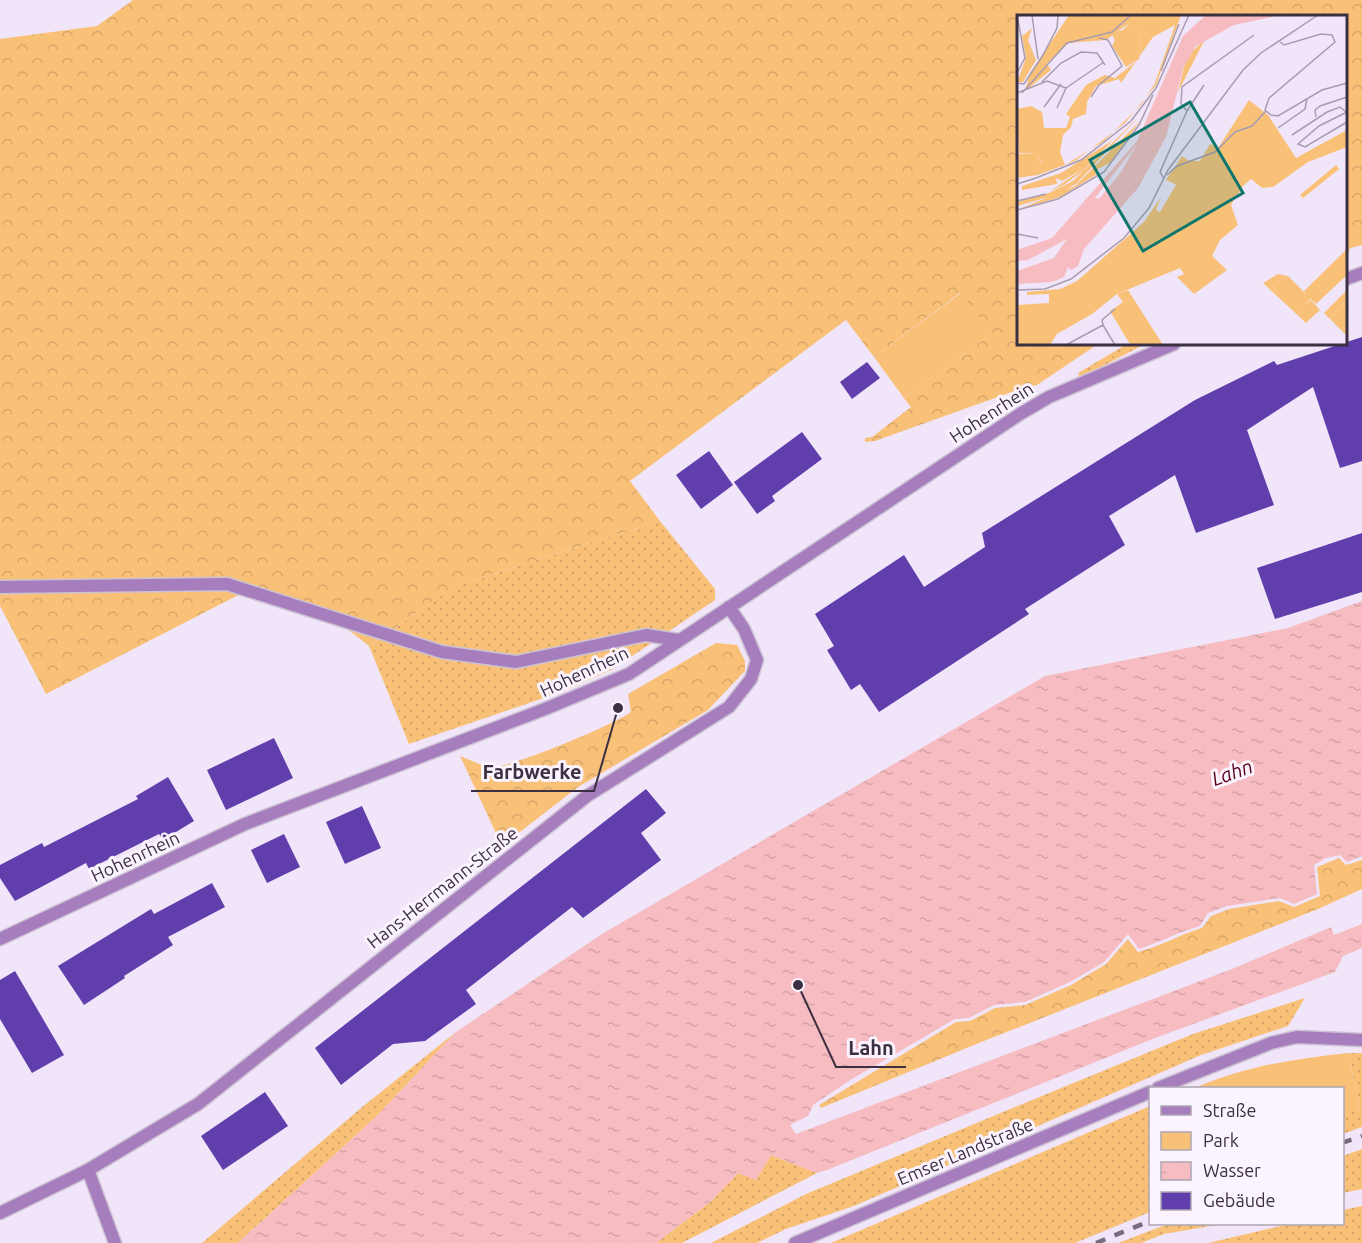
<svg xmlns="http://www.w3.org/2000/svg" width="1362" height="1243" viewBox="0 0 1362 1243" font-family="Ubuntu,sans-serif">
  <defs>
    <pattern id="grass-dots" width="8" height="8" patternUnits="userSpaceOnUse" patternTransform="scale(1.5)"><rect width="8" height="8" fill="#f9c178"/><path d="M2 2h.1M6 6h.1" fill="none" stroke="#d6a669" stroke-width="1.8" stroke-linecap="round"/></pattern>
    <pattern id="forest-crowns" width="20" height="18" patternUnits="userSpaceOnUse" patternTransform="scale(1.5)"><rect width="20" height="18" fill="#f9c178"/><path d="M2 6a3 3 0 1 1 6 0M12 15a3 3 0 1 1 6 0" fill="none" stroke="#d6a669"/></pattern>
    <pattern id="water-ripples" width="26" height="14" patternUnits="userSpaceOnUse" patternTransform="scale(1.5)"><rect width="26" height="14" fill="#f6bcc1"/><path d="M2 4q2-2 4 0t4 0M15 11q2-2 4 0t4 0" fill="none" stroke="#d4a2a7"/></pattern>
  </defs>
  <rect width="100%" height="100%" fill="#f1e5f9"/>
  <!-- grass -->
  <g fill="url(#grass-dots)">
    <polygon points="1127,344 1145,344 1080,378 1078,373"/>
    <polygon points="660,521 715,589 715,600 613,669 567,690 409,744 369,646 455,586"/>
    <polygon points="1305,998 1288,1026 1201,1055 854,1206 786,1229 757,1243 711,1243 806,1194 1044,1095 1193,1034"/>
    <polygon points="456,1032 377,1116 238,1243 202,1243 361,1108"/>
    <polygon points="1348,1053 1362,1053 1362,1127 1343,1134 1342,1114 1360,1108"/>
    <polygon points="1150,1106 1150,1212 1075,1243 831,1243"/>
    <polygon points="1362,1149 1362,1189 1343,1193 1343,1156"/>
    <polygon points="771,1155 817,1173 682,1243 656,1243 711,1201 738,1173 756,1179"/>
    <polygon points="1362,1206 1362,1243 1208,1243 1289,1224 1342,1224 1343,1210"/>
    <polygon points="1168,1224 1222,1224 1164,1234 1141,1243 1118,1243"/>
  </g>
  <!-- forest -->
  <g fill="url(#forest-crowns)">
    <polygon points="133,0 1362,0 1362,245 1350,248 1346,260 1346,16 1018,16 1018,344 1098,344 1037,385 1009,393 875,441 865,442 865,438 872,437 911,407 904,398 991,334 960,293 874,357 846,320 630,481 660,521 455,586 369,646 317,605 252,588 46,694 0,606 0,39 97,26"/>
    <path d="M716 643 737 645 745 661V671L708 710 578 787 502 846 460 756C469 759 481 766 491 767 508 769 616 724 631 712L628 694Z"/>
    <path d="M1339 858 1346 865 1362 860V889L1318 909 974 1045 821 1108 819 1105 956 1022 970 1021 995 1008 1025 1005 1071 985 1106 964 1128 939 1138 952C1161 946 1179 935 1202 928L1211 916 1229 909 1279 901 1294 907 1320 896 1317 867Z"/>
  </g>
  <!-- green -->
  <g fill="#f9c178">
    <polygon points="961,293 991,334 904,398 874,357"/>
    <path d="M1348 1053 1360 1109 1343 1114 1342 1088H1195C1245 1066 1294 1059 1348 1053Z"/>
  </g>
  <!-- water -->
  <path fill="url(#water-ripples)" d="M1362 601V856L1347 862 1340 855 1326 858 1314 865 1317 894 1294 904 1280 898 1227 906 1208 913 1200 926C1178 932 1161 942 1139 949L1128 934 1104 962 1070 982 1025 1002 994 1005 969 1018 955 1019 852 1079 813 1105 808 1116 790 1125 796 1134 1232 969 1331 927 1334 935 1362 924V948L1343 956 1335 972 1155 1038 827 1170 817 1173 771 1155 756 1180 738 1173 711 1201 656 1243H238L377 1116 456 1032 602 934 1045 676 1288 628Z"/>
  <!-- building -->
  <g fill="#603eac">
    <polygon points="1362,337 1362,461 1340,468 1313,387 1247,430 1274,505 1196,533 1175,475 1109,516 1125,545 1025,609 1029,614 879,712 860,684 851,690 827,650 834,646 815,614 904,555 924,587 985,547 982,533 1195,400 1274,361 1277,365"/>
    <polygon points="867,362 880,378 852,399 840,382"/>
    <polygon points="802,432 822,459 772,496 775,501 757,514 734,482"/>
    <polygon points="709,451 733,485 701,509 676,475"/>
    <polygon points="1362,533 1362,592 1275,619 1257,568"/>
    <polygon points="274,738 293,778 226,810 207,770"/>
    <polygon points="168,777 194,821 163,840 159,834 89,869 86,863 15,901 0,878 0,865 42,843 44,847 138,799 136,796"/>
    <polygon points="646,789 666,813 641,833 661,860 583,918 572,907 466,990 476,1004 425,1041 393,1044 341,1085 315,1048"/>
    <polygon points="362,806 381,848 345,864 326,822"/>
    <polygon points="284,834 300,867 267,883 251,850"/>
    <polygon points="212,883 225,907 168,937 173,945 124,976 125,978 84,1005 58,966 151,909 154,914"/>
    <polygon points="15,971 64,1055 32,1073 0,1019 0,980"/>
    <polygon points="265,1092 288,1126 223,1170 201,1136"/>
  </g>
  <g fill="none" stroke-linecap="round" stroke-linejoin="round">
    <!-- minor casing -->
    <g stroke="#cdc1d4" stroke-width="15">
      <g id="minor">
        <polyline points="1346,279 1362,273"/>
        <polyline points="0,587 227,584 442,652 516,662 646,635 678,640"/>
        <polyline points="0,939 245,824 545,709 629,674 1020,414 1049,397 1174,344"/>
        <polyline points="0,1213 88,1170"/>
        <polyline points="115,1243 88,1170 198,1104 587,796 729,707 751,679 757,660 744,629 729,607"/>
      </g>
    </g>
    <!-- tertiary casing -->
    <g stroke="#cdc1d4" stroke-width="15">
      <g id="tertiary">
        <polyline points="1158,1088 1271,1043 1297,1037 1362,1040"/>
        <polyline points="795,1243 1150,1092"/>
      </g>
    </g>
    <!-- minor -->
    <use href="#minor" stroke="#a67ebd" stroke-width="12"/>
    <!-- tertiary -->
    <use href="#tertiary" stroke="#a67ebd" stroke-width="12"/>
    <!-- rail -->
    <g stroke="#776b7f" stroke-width="4.5" stroke-dasharray="10 10" stroke-linecap="butt">
      <polyline points="1342,1143 1362,1136"/>
      <polyline points="1096,1243 1150,1221"/>
    </g>
  </g>
  <g text-anchor="middle" dominant-baseline="central" stroke-width="6" stroke-linejoin="round" paint-order="stroke">
    <!-- street labels -->
    <g font-size="18" fill="#3b2f42" stroke="#fbf4ff">
      <text transform="translate(991 412) rotate(-33)">Hohenrhein</text>
      <text transform="translate(584 671) rotate(-25)">Hohenrhein</text>
      <text transform="translate(135 856) rotate(-25)">Hohenrhein</text>
      <text transform="translate(442 887) rotate(-38)">Hans-Herrmann-Straße</text>
      <text transform="translate(965 1151) rotate(-23)">Emser Landstraße</text>
    </g>
    <!-- water labels -->
    <g font-size="20" font-style="italic" fill="#58001a" stroke="#fbf4ff">
      <text transform="translate(1232 772) rotate(-20)">Lahn</text>
    </g>
  </g>
  <!-- overview -->
  <g transform="translate(1017 15)">
    <rect width="330" height="330" fill="#f1e5f9"/>
    <path d="M211 12 187 26 161 77 169 43 190 22ZM122 102 60 168 42 179 0 191V187L32 178 56 166ZM123 106 93 148 79 155 82 158 43 182 0 195 58 171ZM96 125 66 156 48 169 32 177 66 154 45 166 39 163 40 169 5 175V171L44 158ZM165 141 172 146 168 154 156 168 149 165ZM330 234V260L299 289 294 284 279 297 255 272 271 261 289 279 287 276ZM330 287V321L313 304Z" fill="#f9c178"/>
    <path d="M52 0H164L139 70 108 108 58 146 21 160 0 163V157H20L19 149 25 147 19 139 2 138 0 94 14 91 25 97 27 113H49L53 102 49 99 69 70 88 60 98 63 122 44 124 26 118 10 112 8 89 25 51 28 30 49 34 55 8 76 13 58ZM158 10 138 68 124 90 87 126 48 150 43 137 46 120 54 112 56 104 69 99 70 87 79 71 102 64 104 68 136 22ZM15 13 11 25 19 45 6 67H0L9 43 5 21ZM232 85 251 100 279 143 330 115V132L291 147 256 172 245 173 234 164 226 171 214 190 221 210 203 225 195 241 210 255 177 279 160 262 167 259 163 253 100 279 75 299 40 319 33 330H0V290L32 288V279L10 280V277L43 274 60 266 127 207 144 182 139 195 143 197 159 170 156 168 172 146H183L193 129 201 133Z" fill="#f9c178" fill-rule="evenodd"/>
    <path d="M112 8 118 10 124 26 122 44 109 52 95 31 98 25 94 18 106 15Z" fill="#f9c178"/>
    <path d="M0 135 2 139H19L25 148 19 149 20 157H0ZM319 150 322 154 286 183 283 180ZM261 259 271 261 255 272 279 296 294 285 303 295 289 308 246 268ZM111 275 146 330H114L111 326 93 296 106 287 100 279ZM330 275V287L313 304 307 298Z" fill="#f9c178"/>
    <path d="M189 0H264L217 10 179 31 166 53 149 122 121 173 67 234 61 251 54 255 51 252 47 262 35 267 0 269V256L37 243 50 224 11 245 0 246V235L35 223 120 126 166 21ZM120 129 104 157 82 184 78 183Z" fill="#f6bcc1" fill-rule="evenodd"/>
    <path fill="none" stroke="#a89cb0" stroke-width="1.5" d="M15 0 21 44M263 27 267 30 304 19 315 20 318 27 252 83 248 95 254 100 261 101 305 75 330 68M144 56 162 9M0 58 8 43 0 0M25 67 44 48 64 37 80 38 88 50M0 68 7 69 26 40 40 13 41 0M49 73 87 47M0 78 30 66 49 73M5 78 50 28 95 17 113 1M74 82 82 70 105 51 91 25 82 23M27 92 44 69M40 93 49 73M170 96 187 70M330 97 302 111 281 129 288 132 330 107M299 102 298 95 303 91 330 82M261 113 288 94 290 84M275 120 310 97 323 92 329 97M150 160 160 151 198 137 218 117 235 111 249 96M19 163 64 145 114 106 139 73 172 0M147 164 143 157 170 96 164 89 165 72 237 20M0 169 19 163M0 186 29 179M0 195 41 184 87 157 122 110 136 80M0 219 21 223M0 275 28 274 54 264 107 223 132 193 151 155 226 55 244 38 301 0M86 310 98 330M86 310 85 305 98 294M49 330 86 310"/>
    <path fill="#0f766e" fill-opacity="0.15" stroke="#0f766e" stroke-width="3" d="M173 87 226 178 126 236 73 145Z"/>
    <rect width="330" height="330" fill="none" stroke="#3b2f42" stroke-width="3"/>
  </g>
  <!-- callouts -->
  <path fill="none" stroke="#3b2f42" stroke-width="2" d="M618 708L594 791H471M798 985L836 1067H906"/>
  <g fill="#3b2f42" stroke="#fbf4ff" stroke-width="2">
    <circle cx="618" cy="708" r="6"/>
    <circle cx="798" cy="985" r="6"/>
  </g>
  <g font-size="20" text-anchor="middle" font-weight="bold" fill="#3b2f42" stroke="#fbf4ff" stroke-width="6" stroke-linejoin="round" paint-order="stroke">
    <text x="532" y="779">Farbwerke</text>
    <text x="871" y="1055">Lahn</text>
  </g>
  <!-- legend -->
  <rect x="1149" y="1087" width="195" height="138" fill="#fbf4ff" stroke="#aea5b3" stroke-width="1.5"/>
  <rect x="1161" y="1106" width="30" height="9" fill="#a67ebd" stroke="#aea5b3" stroke-width="1.5"/>
  <text x="1203" y="1117" font-size="18" fill="#3b2f42">Straße</text>
  <rect x="1161" y="1132" width="30" height="18" fill="#f9c178" stroke="#aea5b3" stroke-width="1.5"/>
  <text x="1203" y="1147" font-size="18" fill="#3b2f42">Park</text>
  <rect x="1161" y="1162" width="30" height="18" fill="url(#water-ripples)" stroke="#aea5b3" stroke-width="1.5"/>
  <text x="1203" y="1177" font-size="18" fill="#3b2f42">Wasser</text>
  <rect x="1161" y="1192" width="30" height="18" fill="#603eac" stroke="#aea5b3" stroke-width="1.5"/>
  <text x="1203" y="1207" font-size="18" fill="#3b2f42">Gebäude</text>
</svg>
